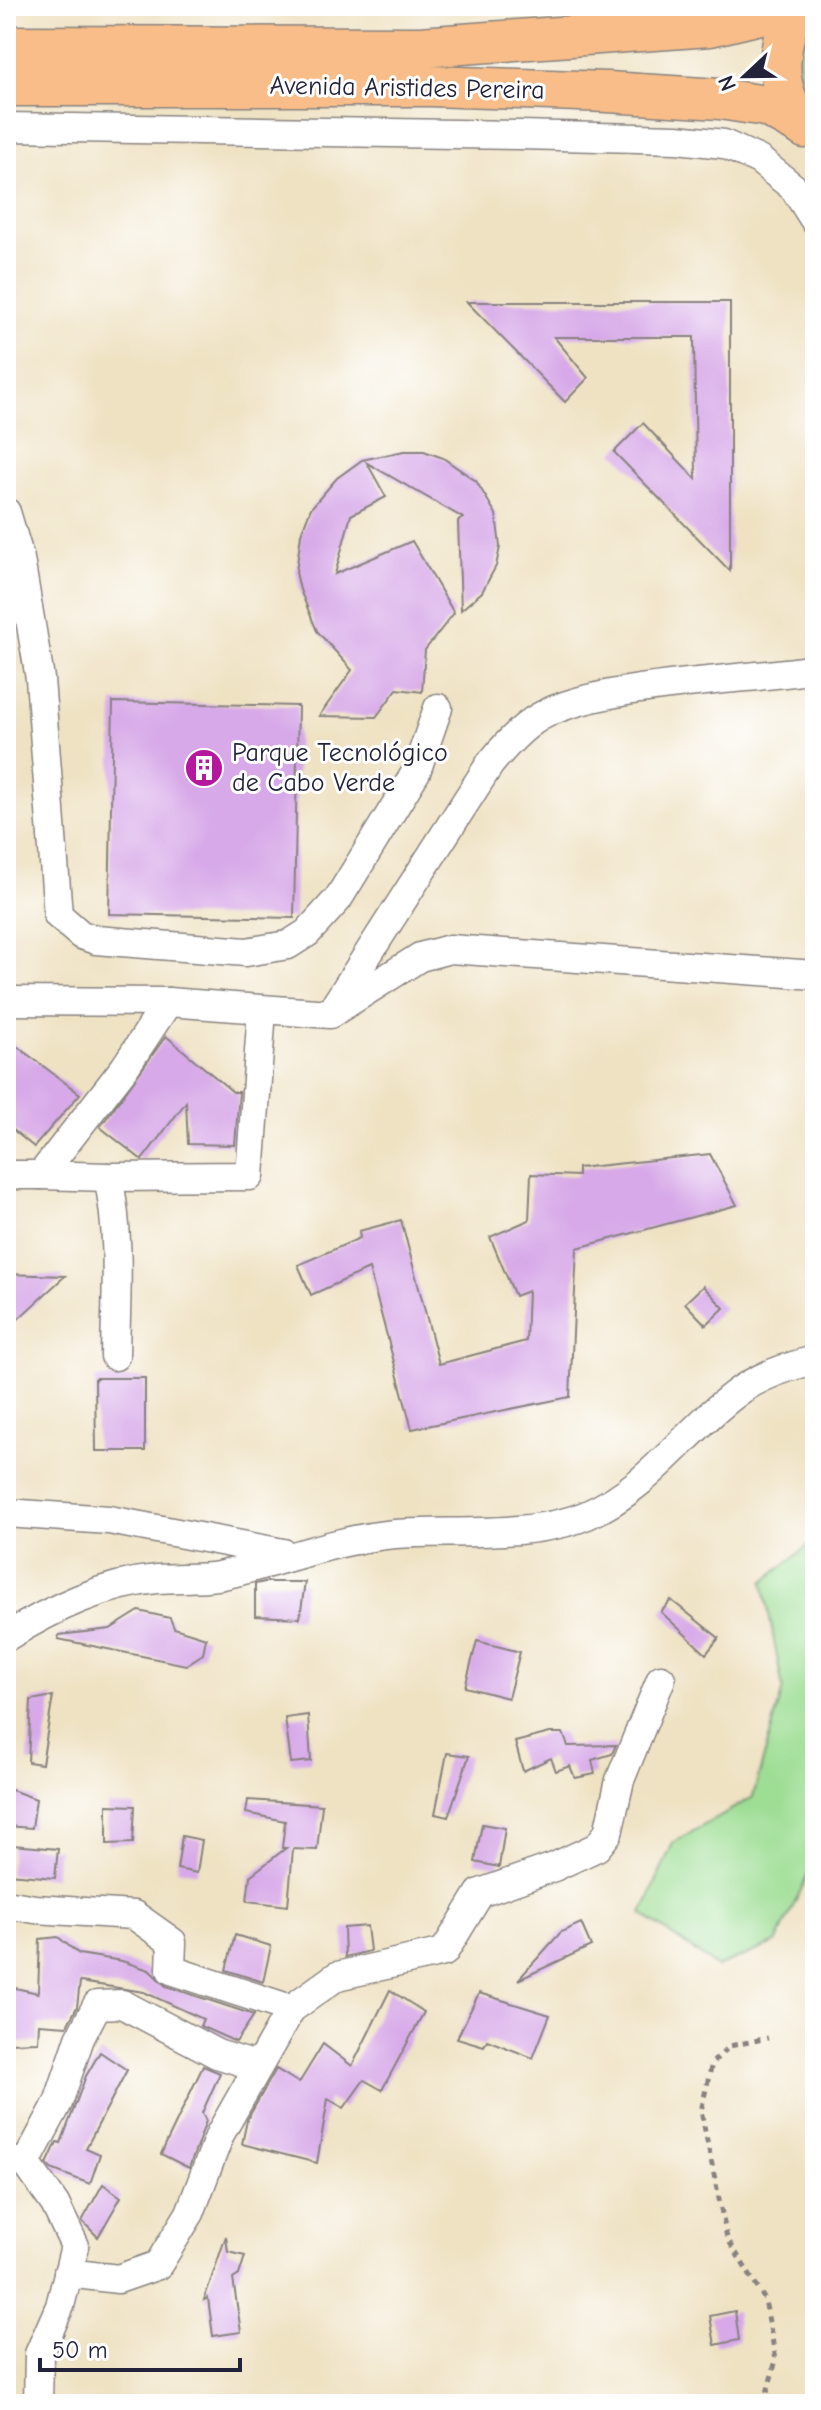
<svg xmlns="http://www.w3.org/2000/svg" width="821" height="2410" viewBox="0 0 821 2410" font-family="'Comic Neue',sans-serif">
  <rect width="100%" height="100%" fill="#fff"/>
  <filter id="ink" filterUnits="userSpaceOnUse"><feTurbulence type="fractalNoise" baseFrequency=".0125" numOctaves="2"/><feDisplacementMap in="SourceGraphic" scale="16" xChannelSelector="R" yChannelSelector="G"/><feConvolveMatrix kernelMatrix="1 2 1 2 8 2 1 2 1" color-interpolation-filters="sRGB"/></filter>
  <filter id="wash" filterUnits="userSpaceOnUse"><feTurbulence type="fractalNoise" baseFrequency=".006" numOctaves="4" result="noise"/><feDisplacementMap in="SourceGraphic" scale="32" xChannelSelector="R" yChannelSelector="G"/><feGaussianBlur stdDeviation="1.8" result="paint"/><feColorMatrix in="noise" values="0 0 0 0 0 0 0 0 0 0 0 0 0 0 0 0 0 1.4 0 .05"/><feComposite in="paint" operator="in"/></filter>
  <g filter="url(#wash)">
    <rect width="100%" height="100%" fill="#efe2c3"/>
    <!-- green -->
    <g fill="#9ede94" stroke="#608068" stroke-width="2">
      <path d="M815 15V110C795 83 793 42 815 15Z"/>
      <polygon points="815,1540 815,1860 776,1943 717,1967 642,1914 673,1843 753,1797 783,1689 763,1582"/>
    </g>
    <g id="blocks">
      <!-- building -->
      <g fill="#d7a9e8">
        <polygon points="467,302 730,302 730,571 614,452 643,423 696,479 694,337 554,337 588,378 565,402"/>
        <polygon points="404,451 424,451 443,458 476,481 496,514 500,547 496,566 482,592 461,610 458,521 463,518 367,463 386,497 351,515 335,574 412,541 454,613 425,650 422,692 397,689 376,717 319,716 352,670 317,631 300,590 296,572 301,534 311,508 337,478 362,460"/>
        <polygon points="113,702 298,706 294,918 109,914"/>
        <polygon points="166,1036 233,1092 239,1092 235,1145 188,1144 186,1102 142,1160 100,1127"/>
        <polygon points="6,1038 80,1094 34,1147 6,1124"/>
        <polygon points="710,1154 737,1205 577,1248 570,1397 412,1429 369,1269 311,1295 298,1265 360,1238 359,1231 401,1220 439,1364 526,1341 528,1291 515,1296 490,1237 529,1220 531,1174 578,1176 578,1168"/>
        <polygon points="6,1274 65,1276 6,1330"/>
        <polygon points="703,1286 724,1308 706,1325 685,1303"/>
        <polygon points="95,1378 145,1378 145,1451 96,1451"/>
        <polygon points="265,1582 305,1582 300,1618 255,1616 255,1584"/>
        <polygon points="671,1600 719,1638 706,1654 661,1612"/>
        <polygon points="139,1611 170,1618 174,1628 206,1638 203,1654 186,1665 58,1639 59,1635 110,1629"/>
        <polygon points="477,1641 520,1652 508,1698 465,1687"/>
        <polygon points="53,1696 42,1764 28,1762 31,1700"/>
        <polygon points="308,1715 311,1761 291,1763 285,1718"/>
        <polygon points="550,1733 563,1733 568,1746 616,1745 612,1754 592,1760 595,1774 575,1778 570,1766 556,1771 551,1758 523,1771 515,1742"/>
        <polygon points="447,1753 469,1756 448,1817 435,1814"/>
        <polygon points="6,1788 36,1799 32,1828 6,1826"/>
        <polygon points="248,1800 322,1805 317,1850 293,1849 288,1906 247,1901 250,1876 286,1848 282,1848 285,1821 246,1813"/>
        <polygon points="107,1805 135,1806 133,1843 107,1844"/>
        <polygon points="482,1824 505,1828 499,1867 475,1862"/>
        <polygon points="182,1836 202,1840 197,1873 177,1869"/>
        <polygon points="12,1845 58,1849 55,1878 9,1874"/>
        <polygon points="581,1923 591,1946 518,1980 561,1932"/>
        <polygon points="367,1926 370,1951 345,1957 344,1928"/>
        <polygon points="235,1935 271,1946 263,1982 226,1970"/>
        <polygon points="58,1937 79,1954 122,1961 149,1970 166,1986 254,2015 236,2042 200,2026 203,2019 144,1992 80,1982 77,2007 67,2026 39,2024 38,2042 6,2043 6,1986 38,1993 40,1939"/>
        <polygon points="390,1990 424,2012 382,2090 364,2080 344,2108 328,2099 317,2163 242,2144 247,2120 276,2069 299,2083 323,2044 352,2066"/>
        <polygon points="479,1993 550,2015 533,2058 487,2040 484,2046 457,2038"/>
        <polygon points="100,2052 127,2070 86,2148 100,2154 90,2184 51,2169 47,2164 57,2142 61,2143 86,2076"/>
        <polygon points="203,2066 220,2073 202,2113 206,2121 189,2168 161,2154"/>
        <polygon points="103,2184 121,2197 98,2237 82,2221"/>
        <polygon points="226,2236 228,2252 245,2256 239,2275 233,2279 241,2332 213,2336 208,2298 204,2300"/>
        <polygon points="735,2311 739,2340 715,2345 710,2316"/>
      </g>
    </g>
  </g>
  <g filter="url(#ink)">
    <use href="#blocks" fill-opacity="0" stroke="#88827f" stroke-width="2"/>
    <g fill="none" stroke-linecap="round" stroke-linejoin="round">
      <!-- minor casing -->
      <g stroke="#88827f" stroke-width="31">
        <g id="minor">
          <polyline points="6,127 520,135 677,139 724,144 759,160 794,188 815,221"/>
          <polyline points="6,512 20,559 40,679 58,915 81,935 96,940 246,952 288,945 307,933 338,899 416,772 438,708"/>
          <polyline points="6,1001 168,1002"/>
          <path d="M336 1004 490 764C503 748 516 733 533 721 586 683 745 681 815 669"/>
          <polyline points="6,1175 41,1175"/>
          <polyline points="108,1177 250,1176 262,1010"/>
          <path d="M115 1356C116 1296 121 1236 108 1177L41 1175 125 1067 168 1002 330 1014 420 957 450 949 815 975"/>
          <polyline points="6,1513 109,1520 283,1553"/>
          <path d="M6 1637C52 1609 102 1584 157 1579 177 1577 198 1579 218 1576 277 1564 334 1539 395 1534 455 1530 532 1538 587 1515 650 1488 688 1427 742 1389 765 1374 789 1366 815 1360"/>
          <polyline points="6,1904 35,1909 134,1915 172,1942 171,1970 291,2009"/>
          <polyline points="6,2161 26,2163 55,2204 75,2246 60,2306 39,2354 38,2404"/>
          <polyline points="26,2163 58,2103 80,2038 97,2005 122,2004 217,2054 256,2066"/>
          <polyline points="68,2273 118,2279 158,2265 190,2213 220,2134 291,2009 337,1976 444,1952 480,1893 554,1867 597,1847 608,1833 620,1780 661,1679"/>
        </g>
      </g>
      <!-- highway casing -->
      <g stroke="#88827f" stroke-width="43">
        <g id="highway">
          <path d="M795 6C776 47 772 92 805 128"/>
          <polyline points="6,46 420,47 710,26 764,13 776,6"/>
          <polyline points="6,86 429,86 608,92 720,99 766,106 801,125"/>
        </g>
      </g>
      <!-- path -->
      <g stroke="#88827f" stroke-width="5" stroke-dasharray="6 6" stroke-linecap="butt">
        <polyline points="6,7 156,6"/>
        <polyline points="764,2404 776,2360 765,2300 727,2238 701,2111 712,2063 730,2046 768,2038"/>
      </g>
      <!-- minor -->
      <use href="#minor" stroke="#fff" stroke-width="28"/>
      <!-- highway -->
      <use href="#highway" stroke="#f8bd88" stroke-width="40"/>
    </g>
  </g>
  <!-- icons -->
  <defs>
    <g id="building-disc" transform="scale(2)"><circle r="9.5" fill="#b5179e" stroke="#fff"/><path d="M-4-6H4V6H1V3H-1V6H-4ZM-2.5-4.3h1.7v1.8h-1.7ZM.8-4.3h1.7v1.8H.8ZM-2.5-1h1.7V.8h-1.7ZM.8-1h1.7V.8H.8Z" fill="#fff"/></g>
  </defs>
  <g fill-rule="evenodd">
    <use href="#building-disc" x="204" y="768"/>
  </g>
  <g text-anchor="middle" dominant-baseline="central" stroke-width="6" stroke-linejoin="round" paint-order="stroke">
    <!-- street labels -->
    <g font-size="26" fill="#22223b" stroke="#fff">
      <text transform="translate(407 88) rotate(1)">Avenida Aristides Pereira</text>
    </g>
    <!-- poi labels -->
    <g font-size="26" fill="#22223b" stroke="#fff" text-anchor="start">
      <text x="232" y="753">Parque Tecnológico<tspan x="232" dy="30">de Cabo Verde</tspan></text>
    </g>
  </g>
  <!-- margin -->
  <rect width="821" height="2410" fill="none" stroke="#fff" stroke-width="32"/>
  <!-- north arrow -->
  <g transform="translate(745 76) rotate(248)" stroke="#ffffff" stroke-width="6" paint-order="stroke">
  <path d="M0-6L14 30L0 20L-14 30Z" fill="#22223b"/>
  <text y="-12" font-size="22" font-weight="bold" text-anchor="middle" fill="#22223b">N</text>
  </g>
  <!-- scale -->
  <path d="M40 2358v12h200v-12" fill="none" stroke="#22223b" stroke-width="4"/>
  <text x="52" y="2358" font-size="24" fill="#22223b" stroke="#ffffff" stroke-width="6" paint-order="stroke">50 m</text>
</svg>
